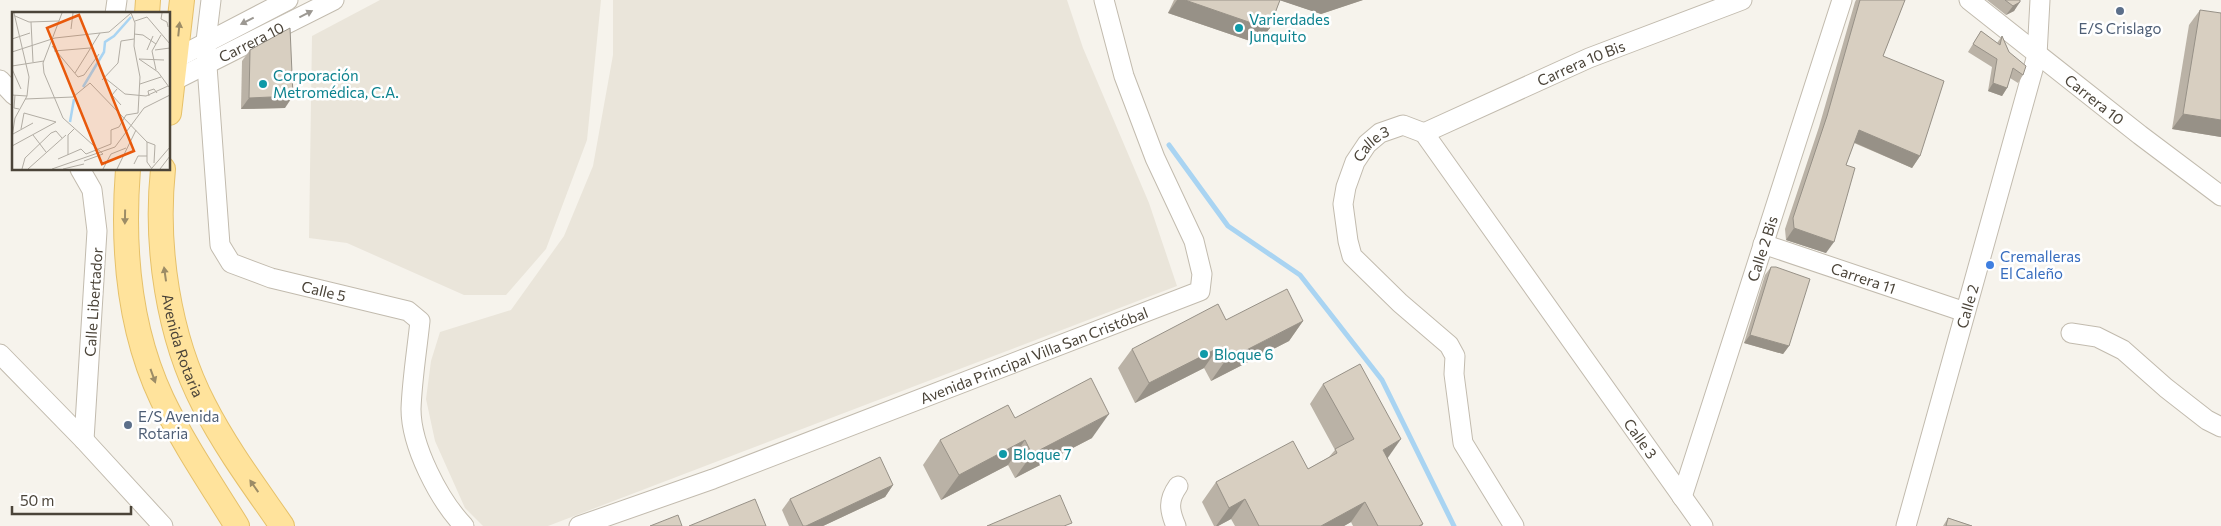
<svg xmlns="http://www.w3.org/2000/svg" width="2221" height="526" viewBox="0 0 2221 526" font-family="Commissioner,sans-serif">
  <rect width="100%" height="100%" fill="#f6f3ec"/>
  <!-- residential -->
  <g fill="#eae5da">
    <polygon points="380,0 601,0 587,140 546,249 506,295 464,295 347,243 309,238 312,36"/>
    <polygon points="613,0 1067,0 1083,48 1149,203 1177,286 548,526 483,526 465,508 435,441 426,399 431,361 440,332 511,310 564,236 593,166 613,55"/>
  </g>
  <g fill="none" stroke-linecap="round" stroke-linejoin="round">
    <!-- stream -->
    <polyline stroke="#a9d4f2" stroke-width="5" points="1169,145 1228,226 1300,275 1382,380 1454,526"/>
    <!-- minor casing -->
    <g stroke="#c2bbae" stroke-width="21">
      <g id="minor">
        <path id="s1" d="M211 0 206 41 207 66 220 245 231 263 271 278 408 311 420 321C417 350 412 380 411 409 411 446 439 500 464 526"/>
        <path id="s2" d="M1969 0 2140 135 2221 196"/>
        <polyline points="115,14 117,0"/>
        <polyline points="169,62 288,0"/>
        <polyline points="0,80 14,95"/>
        <path id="s3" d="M169 83 334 0"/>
        <path id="s4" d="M1424 133 1589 58 1742 0"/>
        <polyline points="80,169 92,190 97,231 84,440"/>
        <path id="s5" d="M1763 244 1965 312"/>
        <polyline points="2071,333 2097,337 2123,350 2166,388 2207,420 2221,427"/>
        <polyline points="0,354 84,440 163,526"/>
        <path id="s6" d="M1682 497 1842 0"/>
        <path id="s7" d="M579 526 713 479 1200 291 1202 274 1194 241 1155 158 1124 76 1104 0"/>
        <path d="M1176 526C1169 510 1168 500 1178 486"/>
        <path id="s8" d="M1514 526 1463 443 1454 374 1455 356 1449 345 1400 303 1352 256 1348 241 1343 204 1346 187 1355 162 1367 144 1380 133 1403 125 1424 133 1703 526"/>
        <path id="s9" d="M1906 526 2037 55 2040 0"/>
      </g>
    </g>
    <!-- major casing -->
    <g stroke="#e6c16a" stroke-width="26">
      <g id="major">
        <polyline points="147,14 148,0"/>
        <polyline points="169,113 182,0"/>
        <path d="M128 169C122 247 128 327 162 399 183 443 211 484 237 526"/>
        <path id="s10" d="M163 169C155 246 168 336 204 405 226 448 255 487 282 526"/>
      </g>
    </g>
    <!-- minor -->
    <use href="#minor" stroke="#fff" stroke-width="19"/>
    <!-- major -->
    <use href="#major" stroke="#ffe39c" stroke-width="24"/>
  </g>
  <!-- wall -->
  <g fill="#bab2a6">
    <polygon points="1174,0 1363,0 1321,14 1280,0 1269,29 1259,44 1168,13"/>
    <polygon points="1856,0 1905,0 1883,56 1920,156 1912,168 1854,143 1846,165 1826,253 1786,240 1785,229 1819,127 1855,2"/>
    <polygon points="1987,0 2020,0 2014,11 2006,15"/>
    <polygon points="2200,10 2221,137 2172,129 2189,25"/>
    <polygon points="1981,31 1997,43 2002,36 2009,52 2023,75 2018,83 2010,78 2007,88 2002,96 1988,91 1992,67 1968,52"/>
    <polygon points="250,50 285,108 241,109 242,61"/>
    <polygon points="1771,267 1789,346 1783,354 1744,343 1765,275"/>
    <polygon points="1226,320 1303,321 1289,341 1211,381 1204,368 1135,403 1118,368 1132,349"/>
    <polygon points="1323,384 1388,459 1423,524 1422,526 1353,526 1351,522 1344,526 1235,526 1231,519 1218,526 1214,526 1202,502 1216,482 1308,469 1329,457 1335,450 1310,404"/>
    <polygon points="1015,418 1092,438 1015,478 1008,465 941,500 923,465 940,440"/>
    <polygon points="893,485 885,497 823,526 789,526 782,510 790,499"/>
    <polygon points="1948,518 1972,526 1943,526"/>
  </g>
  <!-- shaded-wall -->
  <g fill="#979187">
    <polygon points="1177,0 1185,0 1269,29 1259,44 1168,13"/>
    <polygon points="1279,0 1363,0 1321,14"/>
    <polygon points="2020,2 2014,11 2006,15 2013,6"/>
    <polygon points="1993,83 2007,88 2002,96 1988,91"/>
    <polygon points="293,96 285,108 241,109 249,98"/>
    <polygon points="2183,114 2221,120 2221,137 2172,129"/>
    <polygon points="1859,130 1920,156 1912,168 1851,141"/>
    <polygon points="1794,228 1834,242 1826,253 1786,240"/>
    <polygon points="1303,321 1289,341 1211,381 1225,361"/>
    <polygon points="1750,335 1789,346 1783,354 1744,343"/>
    <polygon points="1218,348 1204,368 1135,403 1149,383"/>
    <polygon points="1109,414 1092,438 1015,478 1032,454"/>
    <polygon points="1401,439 1387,459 1383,450"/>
    <polygon points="1025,440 1008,465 941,500 959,475"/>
    <polygon points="893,485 885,497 823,526 806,526"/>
    <polygon points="1245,499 1231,519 1218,526 1216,526 1229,508"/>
    <polygon points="1365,502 1351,522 1344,526 1321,526"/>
  </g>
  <!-- building -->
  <g fill="#d8cfc1" stroke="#979187">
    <polygon points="1185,0 1280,0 1269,29"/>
    <polygon points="1860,0 1905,0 1883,56 1944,81 1920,156 1859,130 1846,165 1855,168 1834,242 1794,228 1793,218 1827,116"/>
    <polygon points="2005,0 2020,0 2020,2 2013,6"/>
    <polygon points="2200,10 2221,13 2221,120 2183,114"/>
    <polygon points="290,28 293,96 249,98 250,50"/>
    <polygon points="1981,31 2000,45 2002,36 2009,52 2026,66 2023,75 2013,68 2007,88 1993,83 1997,59 1973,44"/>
    <polygon points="1771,267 1776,267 1810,279 1789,346 1750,335"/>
    <polygon points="1287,289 1303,321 1225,361 1218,348 1149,383 1132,349 1218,304 1226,320"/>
    <polygon points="1360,364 1401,439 1383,450 1423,524 1419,526 1378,526 1365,502 1321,526 1259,526 1245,499 1229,508 1216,482 1293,441 1308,469 1337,453 1335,449 1354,439 1323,384"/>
    <polygon points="1091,378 1109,414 1032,454 1025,440 959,475 940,440 1008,405 1015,418"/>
    <polygon points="880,457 893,485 806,526 803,526 790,499"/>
    <polygon points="1060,495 1072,523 1064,526 987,526"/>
    <polygon points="755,499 766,526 689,526"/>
    <polygon points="678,515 682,526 650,526"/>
    <polygon points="1948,518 1972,526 1946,526"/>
  </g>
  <!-- one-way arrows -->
  <defs><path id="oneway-solid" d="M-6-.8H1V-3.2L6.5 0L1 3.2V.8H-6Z" transform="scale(1.25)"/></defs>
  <g fill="#9c9892">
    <use href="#oneway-solid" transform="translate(306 14) rotate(-27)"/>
    <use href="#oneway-solid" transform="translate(247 21) rotate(153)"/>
  </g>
  <g fill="#9c8c66">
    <use href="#oneway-solid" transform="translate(179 29) rotate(-84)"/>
    <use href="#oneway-solid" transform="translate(125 217) rotate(91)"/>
    <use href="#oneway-solid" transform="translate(165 274) rotate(-98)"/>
    <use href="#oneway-solid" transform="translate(153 376) rotate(70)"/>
    <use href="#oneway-solid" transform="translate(254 486) rotate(-125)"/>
  </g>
  <!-- markers -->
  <g fill="#5c6f8a" stroke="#fff" stroke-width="2">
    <circle cx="2120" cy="11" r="5"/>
    <circle cx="128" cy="425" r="5"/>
  </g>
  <g fill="#0f9aa8" stroke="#fff" stroke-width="2">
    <circle cx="1239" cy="28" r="5"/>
    <circle cx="263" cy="84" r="5"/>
    <circle cx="1204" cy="354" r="5"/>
    <circle cx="1003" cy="454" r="5"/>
  </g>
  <circle fill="#3f7fe0" stroke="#fff" stroke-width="2" cx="1990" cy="265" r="5"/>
  <g text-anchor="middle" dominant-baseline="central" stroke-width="5" stroke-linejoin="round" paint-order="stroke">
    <!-- culture labels -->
    <g font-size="15" fill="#0d838f" stroke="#fff" text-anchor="start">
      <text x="1249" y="19">Varierdades<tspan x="1249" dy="17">Junquito</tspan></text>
      <text x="273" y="75">Corporación<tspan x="273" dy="17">Metromédica, C.A.</tspan></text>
      <text x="1214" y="354">Bloque 6</text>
      <text x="1013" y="454">Bloque 7</text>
    </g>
    <!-- service labels -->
    <g font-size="15" fill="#4e5e75" stroke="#fff">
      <text x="2120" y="28">E/S Crislago</text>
      <text x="138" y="416" text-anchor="start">E/S Avenida<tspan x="138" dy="17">Rotaria</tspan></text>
    </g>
    <!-- street labels -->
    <g font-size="15" fill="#4b4439" stroke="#fff">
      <text stroke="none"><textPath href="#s3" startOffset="92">Carrera 10</textPath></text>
      <text stroke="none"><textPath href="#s4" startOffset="172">Carrera 10 Bis</textPath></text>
      <text stroke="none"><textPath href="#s2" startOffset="160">Carrera 10</textPath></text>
      <text stroke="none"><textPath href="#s8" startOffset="451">Calle 3</textPath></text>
      <text stroke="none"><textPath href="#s6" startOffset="261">Calle 2 Bis</textPath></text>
      <text stroke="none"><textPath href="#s5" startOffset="106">Carrera 11</textPath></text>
      <text stroke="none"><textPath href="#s1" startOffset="364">Calle 5</textPath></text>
      <text transform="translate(93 302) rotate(-86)">Calle Libertador</text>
      <text stroke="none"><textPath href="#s9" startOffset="228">Calle 2</textPath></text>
      <text stroke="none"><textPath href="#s10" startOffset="179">Avenida Rotaria</textPath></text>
      <text stroke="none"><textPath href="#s7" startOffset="486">Avenida Principal Villa San Cristóbal</textPath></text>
      <text stroke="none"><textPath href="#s8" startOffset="886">Calle 3</textPath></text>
    </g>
    <!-- shop labels -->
    <g font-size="15" fill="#366cbe" stroke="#fff" text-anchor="start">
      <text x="2000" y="256">Cremalleras<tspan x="2000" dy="17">El Caleño</tspan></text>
    </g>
  </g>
  <!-- overview -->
  <g transform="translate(12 12)">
    <rect width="158" height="158" fill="#f6f3ec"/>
    <path fill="none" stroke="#a9d4f2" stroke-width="2.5" d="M71 75 92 40 93 30 102 24 119 5M58 110 62 87"/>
    <path fill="none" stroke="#b2ada4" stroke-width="1" d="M50 1 31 51 32 61 51 106 91 142M150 1 149 7 155 10 156 15M3 4 17 10 47 9M123 9 135 5 158 32M19 10 21 50M59 17 61 1M122 22 131 23 144 32M0 27 18 21M40 34 66 65 72 63 87 42M135 38 141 24M143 38 158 36M42 39 78 36M0 40 43 26 97 20 119 1M127 47 146 60 157 75M127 47 152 48M0 54 32 49M0 57 9 77M144 58 140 39 149 23M63 61 88 21M93 66 113 82 134 84 156 74M90 68 106 51 109 29 122 27M128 72 149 65M105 77 100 83 109 93M0 83 15 84M3 83 2 96 7 97M137 84 136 79 142 77 145 81M13 87 61 85 78 71 135 130V150L140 157M9 117 12 101 44 110M1 122 21 111M21 123 34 140M0 125 3 106 15 84 17 65 2 1M135 130 143 133 142 151M0 134 44 110M56 143V123L62 117M46 147 69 137 74 142 99 132V118L107 115 114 103 126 101 128 65 122 34 123 11 119 1M72 149 91 142M122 152 126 144H135M140 156 158 135M10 157 13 146 39 121 44 119 50 126M16 157 54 123M40 157 103 135 132 96 158 83M51 157 72 152M91 157 99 142 114 136M105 157 124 118M148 157 158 144"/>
    <path fill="#e8590c" fill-opacity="0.15" stroke="#e8590c" stroke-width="2.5" d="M67 3 122 139 90 152 35 16Z"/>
    <rect width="158" height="158" fill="none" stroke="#4b4439" stroke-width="2.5"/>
  </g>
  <!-- scale -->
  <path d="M12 506v8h119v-8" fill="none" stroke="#4b4439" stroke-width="2.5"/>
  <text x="20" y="506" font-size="15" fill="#4b4439" stroke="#ffffff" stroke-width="4" paint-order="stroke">50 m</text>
</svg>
